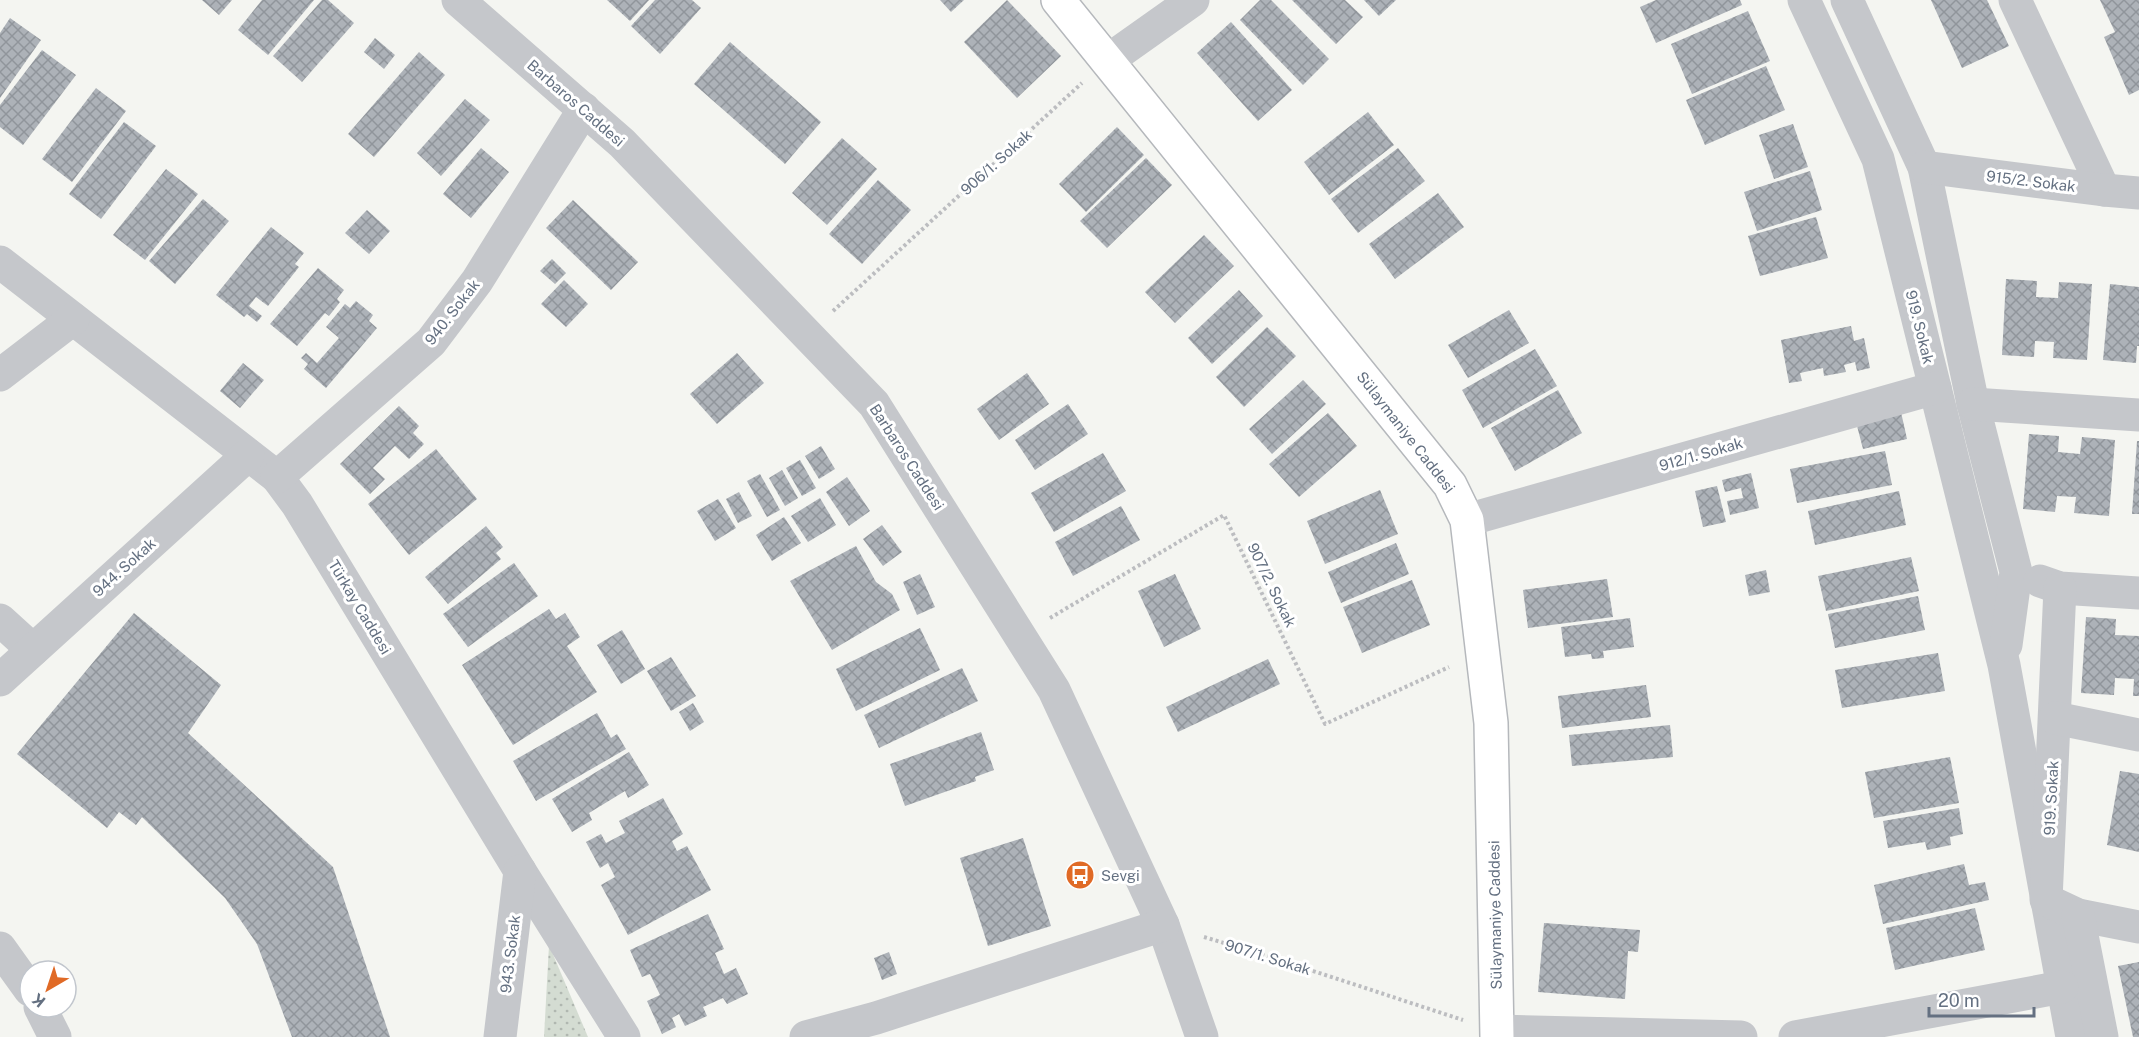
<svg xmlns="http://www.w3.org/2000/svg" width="2139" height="1037" viewBox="0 0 2139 1037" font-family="'Public Sans',sans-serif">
  <defs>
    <pattern id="grass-dots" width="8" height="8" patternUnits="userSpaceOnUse" patternTransform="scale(1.5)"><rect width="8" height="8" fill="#d4dcd2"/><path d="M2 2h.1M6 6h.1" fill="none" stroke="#b0b7b0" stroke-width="1.8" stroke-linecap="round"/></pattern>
    <pattern id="building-cross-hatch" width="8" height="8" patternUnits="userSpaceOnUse" patternTransform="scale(1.5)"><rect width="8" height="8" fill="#adb2b8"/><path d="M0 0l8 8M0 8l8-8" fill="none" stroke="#90959b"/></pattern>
  </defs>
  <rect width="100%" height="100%" fill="#f4f5f1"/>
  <!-- grass -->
  <polygon fill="url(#grass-dots)" points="549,945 588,1037 544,1037"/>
  <!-- building -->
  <g fill="url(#building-cross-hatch)">
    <polygon points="202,0 232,0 219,15"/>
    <polygon points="262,0 314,0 268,55 238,30"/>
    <polygon points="322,0 328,0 354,23 302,82 273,56"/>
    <polygon points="607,0 649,0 630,21"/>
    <polygon points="655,0 692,0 701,8 660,54 631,26"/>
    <polygon points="940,0 964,0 951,12"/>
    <polygon points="1007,0 1061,56 1017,98 964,42"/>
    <polygon points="1260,0 1271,0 1329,59 1303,85 1240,20"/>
    <polygon points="1292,0 1345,0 1363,17 1336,44"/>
    <polygon points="1364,0 1396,0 1379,16"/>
    <polygon points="1656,0 1740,0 1742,5 1656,43 1640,7"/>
    <polygon points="1931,0 1987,0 2009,46 1962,68"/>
    <polygon points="2100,0 2139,0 2139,90 2129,95 2104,37 2115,32"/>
    <polygon points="1748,11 1770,61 1692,94 1671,44"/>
    <polygon points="10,18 41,40 0,98 0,33"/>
    <polygon points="1231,22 1292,90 1258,121 1197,53"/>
    <polygon points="375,38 395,55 384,69 364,52"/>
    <polygon points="730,42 821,122 785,164 694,84"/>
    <polygon points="42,50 76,75 23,145 0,127 0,105"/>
    <polygon points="419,52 445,75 374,157 348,134"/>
    <polygon points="1766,66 1785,110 1705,145 1686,100"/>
    <polygon points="96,88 126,111 72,182 42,159"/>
    <polygon points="465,99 490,120 441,176 417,153"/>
    <polygon points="1368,112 1394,145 1329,195 1304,162"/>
    <polygon points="124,122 156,146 101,219 69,194"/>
    <polygon points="1793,124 1808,167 1774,179 1759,135"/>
    <polygon points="1117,127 1144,155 1086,212 1059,184"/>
    <polygon points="842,138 877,169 827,225 792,193"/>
    <polygon points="481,148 509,172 471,218 443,194"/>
    <polygon points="1398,148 1425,181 1358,233 1331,199"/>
    <polygon points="1146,158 1172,185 1107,248 1080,221"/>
    <polygon points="166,169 198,194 145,260 113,235"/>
    <polygon points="1810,171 1822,210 1757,231 1744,192"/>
    <polygon points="878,180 911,210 862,264 829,234"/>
    <polygon points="1438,193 1464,227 1395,279 1369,244"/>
    <polygon points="203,199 229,221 175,284 149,261"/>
    <polygon points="573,200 638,262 611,290 546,228"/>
    <polygon points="367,210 390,231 369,254 345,233"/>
    <polygon points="1816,217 1828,258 1760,276 1748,236"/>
    <polygon points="271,227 304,253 295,264 299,267 268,306 256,297 249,306 262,316 257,322 247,314 244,317 216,295"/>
    <polygon points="1204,235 1234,266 1175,323 1145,292"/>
    <polygon points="552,259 566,273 555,284 540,271"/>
    <polygon points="318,268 344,290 337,299 340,302 329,316 325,313 297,346 270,324"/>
    <polygon points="2006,279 2037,281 2036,297 2058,298 2059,282 2092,284 2087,360 2053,358 2054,342 2035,341 2034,357 2002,355"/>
    <polygon points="564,280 588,304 566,327 541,304"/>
    <polygon points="2110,284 2139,287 2139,346 2137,346 2136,363 2103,360"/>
    <polygon points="1239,290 1263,316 1212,364 1188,338"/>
    <polygon points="356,301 373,315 369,321 377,328 326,388 304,369 308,364 301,358 306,353 317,363 339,338 326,327 345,304 350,308"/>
    <polygon points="1509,310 1529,343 1468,378 1448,345"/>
    <polygon points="1851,326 1854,341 1864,338 1870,368 1857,371 1855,362 1844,365 1846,372 1824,376 1823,368 1800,373 1802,381 1789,383 1781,340"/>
    <polygon points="1267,327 1296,356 1244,407 1216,377"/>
    <polygon points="1535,349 1557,386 1483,428 1462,390"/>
    <polygon points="737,353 764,383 717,424 690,394"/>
    <polygon points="243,363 264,380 240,408 220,391"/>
    <polygon points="1027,373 1049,404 999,440 977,409"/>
    <polygon points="1303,380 1326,404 1272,454 1249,429"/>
    <polygon points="1558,390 1582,433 1515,471 1491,428"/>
    <polygon points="1068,404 1088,434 1035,470 1015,440"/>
    <polygon points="399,406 419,426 413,433 424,444 409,459 395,446 373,468 385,479 370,494 340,464"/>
    <polygon points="1901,412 1907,439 1863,449 1856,422"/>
    <polygon points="1328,413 1357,446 1299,497 1269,464"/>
    <polygon points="2029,434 2059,436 2058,452 2080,454 2082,437 2115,440 2109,516 2074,513 2076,497 2057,496 2055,512 2023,509"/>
    <polygon points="2137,441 2139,441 2139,514 2132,514"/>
    <polygon points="821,446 835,469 819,479 805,456"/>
    <polygon points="436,449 477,499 409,555 368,504"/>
    <polygon points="1885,451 1892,485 1797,503 1790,469"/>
    <polygon points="1103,453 1126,491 1054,532 1031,493"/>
    <polygon points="800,460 816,488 802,496 786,468"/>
    <polygon points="782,470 798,498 785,506 769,478"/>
    <polygon points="1751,473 1759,508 1730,515 1727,501 1743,498 1741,488 1725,492 1722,480"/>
    <polygon points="760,474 780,510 767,517 747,481"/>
    <polygon points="847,477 870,511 849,526 826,492"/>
    <polygon points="1717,486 1726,522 1703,527 1695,491"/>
    <polygon points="1380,490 1398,534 1325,564 1307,521"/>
    <polygon points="1899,491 1906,525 1815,545 1808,511"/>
    <polygon points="739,492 752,516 738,523 726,499"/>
    <polygon points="820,498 836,525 808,542 791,516"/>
    <polygon points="718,499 736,528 715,541 697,511"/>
    <polygon points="1121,506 1140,540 1073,576 1055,542"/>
    <polygon points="784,517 801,543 772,561 756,535"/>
    <polygon points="882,525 902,552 883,566 863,539"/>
    <polygon points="486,526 503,547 496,553 501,559 448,604 425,577"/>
    <polygon points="1396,543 1409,574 1341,603 1328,572"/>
    <polygon points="856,546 876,582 892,594 900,610 832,650 790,581"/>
    <polygon points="1911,557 1919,591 1826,611 1818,576"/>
    <polygon points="514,563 538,596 468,647 443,614"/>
    <polygon points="1766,570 1770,592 1749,596 1745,575"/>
    <polygon points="920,574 935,607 917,615 903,582"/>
    <polygon points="1175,574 1201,629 1164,647 1138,591"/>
    <polygon points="1607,579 1613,617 1528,628 1523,590"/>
    <polygon points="1412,580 1430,625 1362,653 1343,607"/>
    <polygon points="1918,596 1925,630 1835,648 1828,614"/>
    <polygon points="549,609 556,619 565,613 580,637 567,646 597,692 513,745 462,665"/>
    <polygon points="134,613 221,685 188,733 333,867 390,1037 292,1037 257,944 225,898 142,817 136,825 119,812 107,828 17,754"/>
    <polygon points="2086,617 2116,619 2115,635 2139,636 2139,696 2133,696 2134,679 2115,678 2114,695 2081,693"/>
    <polygon points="1630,618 1634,647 1603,651 1604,658 1592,659 1591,654 1565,657 1561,627"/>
    <polygon points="920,628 940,670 856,711 836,669"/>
    <polygon points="622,630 645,669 621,684 597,645"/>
    <polygon points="1938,653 1945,691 1842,708 1835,670"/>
    <polygon points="671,657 696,696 671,711 647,671"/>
    <polygon points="1268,659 1280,684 1178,732 1166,707"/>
    <polygon points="962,668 978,701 879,748 864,715"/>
    <polygon points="1646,685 1651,717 1562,728 1558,696"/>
    <polygon points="693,703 704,722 690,731 679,712"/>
    <polygon points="597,713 611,738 617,734 626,749 536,801 513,761"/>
    <polygon points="1670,725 1673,757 1572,766 1569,735"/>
    <polygon points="981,732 994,770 975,777 976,781 905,806 890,764"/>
    <polygon points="629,752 649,785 628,798 625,791 589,813 592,820 572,832 552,799"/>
    <polygon points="1950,757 1959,803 1874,818 1865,772"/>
    <polygon points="2120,771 2139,774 2139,852 2107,845"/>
    <polygon points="663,798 683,834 672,841 677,851 687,846 711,890 628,935 601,885 615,877 608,863 600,868 586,842 601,834 606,843 625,833 619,821"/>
    <polygon points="1959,808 1963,834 1950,837 1951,845 1927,850 1925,842 1888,848 1883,821"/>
    <polygon points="1023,838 1051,926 988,946 960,858"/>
    <polygon points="1964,864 1969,885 1985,882 1989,900 1883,924 1874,885"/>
    <polygon points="1975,908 1985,950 1895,970 1886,928"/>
    <polygon points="708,914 724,949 715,953 724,974 736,968 748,994 727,1004 723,998 703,1007 707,1016 685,1026 679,1014 672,1018 676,1027 662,1034 647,1001 660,995 650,974 642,977 630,950"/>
    <polygon points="1544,923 1640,930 1638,952 1628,951 1625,999 1538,992"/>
    <polygon points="889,952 897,974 882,980 874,958"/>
    <polygon points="2139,962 2139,1037 2133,1037 2118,966"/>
  </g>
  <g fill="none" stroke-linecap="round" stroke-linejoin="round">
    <!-- major casing -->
    <g stroke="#b5b8bc" stroke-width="36">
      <polyline id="major" points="1058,0 1450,485 1467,520 1491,723 1497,1037"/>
    </g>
    <!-- path -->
    <g stroke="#bcbdc0" stroke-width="4" stroke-dasharray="3 3" stroke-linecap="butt">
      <polyline points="833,311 1082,83"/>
      <polyline points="1050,618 1224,515 1325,724 1449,667"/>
      <path d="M1204 937C1291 963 1377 992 1463 1020"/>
    </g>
    <!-- minor -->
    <g stroke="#c5c7cb" stroke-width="33">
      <polyline points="458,0 622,143 874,404 1054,690 1163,925 1202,1037"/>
      <polyline points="1804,0 1878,159 2004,665 2072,1037"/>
      <polyline points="1847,0 1924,167 1973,404 2016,572 2006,645"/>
      <polyline points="2015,0 2104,190"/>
      <polyline points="1107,61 1193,0"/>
      <polyline points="1924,167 2104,190 2139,193"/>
      <polyline points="0,262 277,477 297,504 520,871 624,1037"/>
      <polyline points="0,375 73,319"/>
      <polyline points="1973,404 2139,415"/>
      <polyline points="277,477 431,342 477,281 584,109"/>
      <polyline points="1467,520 1935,388"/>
      <polyline points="2040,581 2060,588 2139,593"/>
      <polyline points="2060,588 2046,900 2078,915 2139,927"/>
      <polyline points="0,620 33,650"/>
      <polyline points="0,680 248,455"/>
      <polyline points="2055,718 2139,735"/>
      <polyline points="2078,915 2102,1037"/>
      <polyline points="0,948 30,990"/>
      <polyline points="40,1007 55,1037"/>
      <polyline points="1498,1031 1741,1037"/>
      <polyline points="500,1037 520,871"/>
      <polyline points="806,1037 876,1018 1163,925"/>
      <polyline points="1795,1037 2062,987"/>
    </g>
    <!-- major -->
    <use href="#major" stroke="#fff" stroke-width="33"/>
  </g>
  <!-- icons -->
  <defs>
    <g id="bus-disc" transform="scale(1.5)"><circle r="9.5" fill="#e06a26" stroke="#fff"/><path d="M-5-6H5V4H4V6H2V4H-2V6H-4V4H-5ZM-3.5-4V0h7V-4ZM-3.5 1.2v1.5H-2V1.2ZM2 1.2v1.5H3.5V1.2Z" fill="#fff"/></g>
  </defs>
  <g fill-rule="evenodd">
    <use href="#bus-disc" x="1080" y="875"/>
  </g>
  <g text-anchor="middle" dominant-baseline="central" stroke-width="6" stroke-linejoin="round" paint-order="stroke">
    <!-- street labels -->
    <g font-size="15" fill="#647081" stroke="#fff">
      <text transform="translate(576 103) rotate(41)">Barbaros Caddesi</text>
      <text transform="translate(996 162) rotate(-42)">906/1. Sokak</text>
      <text transform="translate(2031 181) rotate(7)">915/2. Sokak</text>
      <text transform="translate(452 312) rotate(-52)">940. Sokak</text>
      <text transform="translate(1920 327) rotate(76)">919. Sokak</text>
      <text transform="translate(1406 432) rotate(52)">Sülaymaniye Caddesi</text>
      <text transform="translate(1701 454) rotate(-16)">912/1. Sokak</text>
      <text transform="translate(907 457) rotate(57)">Barbaros Caddesi</text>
      <text transform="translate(124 567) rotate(-42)">944. Sokak</text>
      <text transform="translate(1272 585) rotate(64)">907/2. Sokak</text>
      <text transform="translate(360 607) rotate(59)">Türkay Caddesi</text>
      <text transform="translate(2051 798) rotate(-87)">919. Sokak</text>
      <text transform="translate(1495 915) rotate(-91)">Sülaymaniye Caddesi</text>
      <text transform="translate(510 954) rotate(-83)">943. Sokak</text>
      <text transform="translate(1268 957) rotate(17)">907/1. Sokak</text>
    </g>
    <!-- poi labels -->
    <g font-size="15" fill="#647081" stroke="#fff" text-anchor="start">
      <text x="1101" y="875">Sevgi</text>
    </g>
  </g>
  <!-- north arrow -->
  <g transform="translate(48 989) rotate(219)"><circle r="28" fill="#ffffff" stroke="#c1c6cd" stroke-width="1.5"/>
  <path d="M0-4.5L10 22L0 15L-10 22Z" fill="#e06a26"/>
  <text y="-9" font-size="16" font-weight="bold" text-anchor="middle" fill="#647081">K</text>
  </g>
  <!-- scale -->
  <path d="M1929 1007v9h105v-9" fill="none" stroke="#647081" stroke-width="3"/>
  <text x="1938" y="1007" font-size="18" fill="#647081" stroke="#ffffff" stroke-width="4.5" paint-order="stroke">20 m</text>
</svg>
